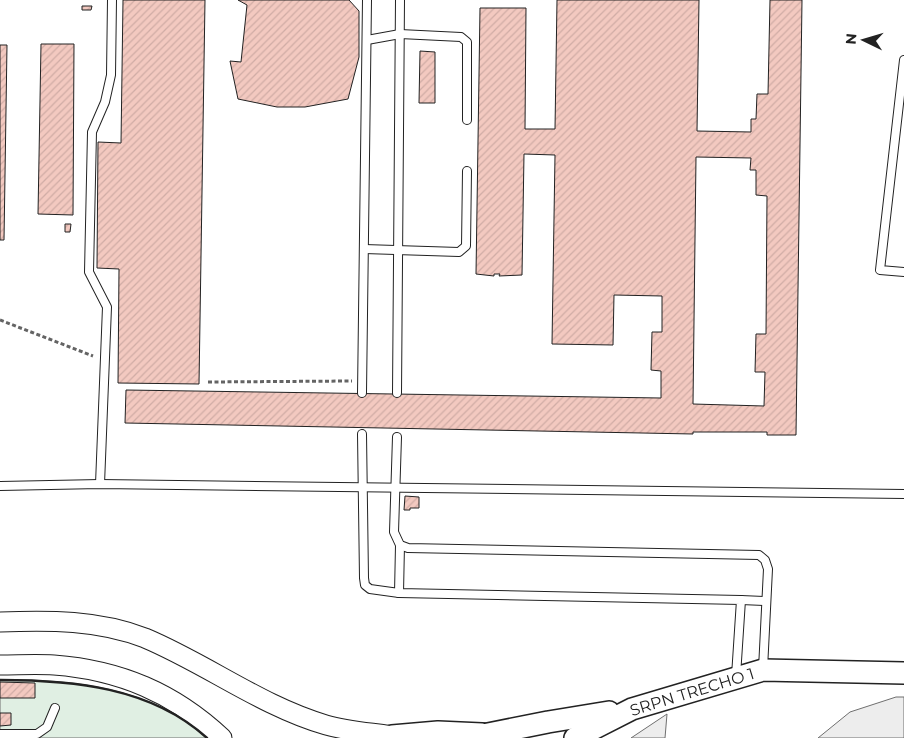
<svg xmlns="http://www.w3.org/2000/svg" width="904" height="738" viewBox="0 0 904 738" font-family="Montserrat,sans-serif">
  <defs>
    <pattern id="building-hatch" width="6" height="6" patternUnits="userSpaceOnUse" patternTransform="scale(1.25)"><rect width="6" height="6" fill="#f3c9c0"/><path d="M-1 1l2-2M0 6l6-6M5 7l2-2" fill="none" stroke="#d0aca5"/></pattern>
  </defs>
  <rect width="100%" height="100%" fill="#fff"/>
  <!-- grass -->
  <path fill="#e0efe3" stroke="#6f6f6f" d="M0 680C72 679 151 687 207 738H0Z"/>
  <!-- parking -->
  <g fill="#ededed" stroke="#6f6f6f">
    <polygon points="896,697 904,697 904,738 818,738 850,712"/>
    <polygon points="667,714 665,738 631,738"/>
  </g>
  <!-- building -->
  <g fill="url(#building-hatch)" stroke="#222" fill-rule="evenodd">
    <polygon points="123,0 205,0 199,384 118,383 119,269 97,268 98,142 121,143"/>
    <polygon points="238,0 349,0 359,11 359,57 348,99 305,107 277,107 238,99 230,61 241,62 247,5"/>
    <path d="M557 0H699L697 131 751 132V119H756L757 94H768L770 0H802L796 435H767V432H693V434L125 423 126 390 661 398V371L651 370 652 332H662V296L614 295 613 345 552 344 555 155 524 154 522 275 499 276 500 274H494V276L476 274 480 8H526L525 129H555ZM696 157 751 158 750 170H756V195L767 196 766 334H756L755 372H765L764 406 693 404Z"/>
    <polygon points="82,6 92,6 91,10 82,10"/>
    <polygon points="41,44 74,44 73,215 38,214"/>
    <polygon points="0,45 7,45 4,240 0,240"/>
    <polygon points="420,51 435,52 435,103 419,103"/>
    <polygon points="65,224 71,224 70,232 65,232"/>
    <polygon points="405,496 419,497 419,508 410,508 410,510 404,510"/>
    <polygon points="0,682 35,683 35,698 0,698"/>
    <polygon points="0,713 11,713 11,725 0,726"/>
  </g>
  <g fill="none" stroke-linecap="round" stroke-linejoin="round">
    <!-- service casing -->
    <g stroke="#222" stroke-width="10">
      <g id="service">
        <polyline points="367,40 400,34 461,37 467,42 467,120"/>
        <polyline points="904,60 880,270 904,272"/>
        <polyline points="364,249 459,252 466,246 467,171"/>
        <polyline points="362,393 367,0"/>
        <polyline points="397,393 400,0"/>
        <polyline points="362,434 364,578 365,585 370,589 399,593 741,600 736,676"/>
        <polyline points="397,437 394,532 400,545 408,548 759,555 765,560 768,569 763,669"/>
        <polyline points="100,484 107,307 89,272 92,132 105,102 111,75 112,0"/>
        <polyline points="0,486 100,484 904,494"/>
        <polyline points="399,593 400,545"/>
        <polyline points="741,600 766,601"/>
        <polyline points="0,734 37,734 47,727 55,708"/>
      </g>
    </g>
    <!-- tertiary casing -->
    <g stroke="#222" stroke-width="21">
      <g id="tertiary">
        <path d="M0 622C49 620 99 620 145 638 207 664 261 706 326 725 351 732 379 733 404 738"/>
        <path d="M0 665C18 665 36 664 54 665 120 670 174 693 222 738"/>
      </g>
    </g>
    <!-- secondary casing -->
    <g stroke="#222" stroke-width="24">
      <g id="secondary">
        <polyline points="392,736 438,732 482,734"/>
        <polyline points="468,738 548,722 609,712"/>
        <polyline points="575,738 632,709 763,670 904,673"/>
      </g>
    </g>
    <!-- path -->
    <g stroke="#646464" stroke-width="3" stroke-dasharray="4 2.5" stroke-linecap="butt">
      <polyline points="0,320 93,356"/>
      <polyline points="208,382 352,381"/>
    </g>
    <!-- service -->
    <use href="#service" stroke="#fff" stroke-width="8"/>
    <!-- tertiary -->
    <use href="#tertiary" stroke="#fff" stroke-width="19"/>
    <!-- secondary -->
    <use href="#secondary" stroke="#fff" stroke-width="21"/>
    <!-- wall -->
    <path stroke="#222" stroke-width="2.5" d="M0 680C72 680 151 687 207 738"/>
  </g>
  <g text-anchor="middle" dominant-baseline="central" stroke-width="4" stroke-linejoin="round" paint-order="stroke">
    <!-- street labels -->
    <g font-size="16" fill="#222" stroke="#fff">
      <text transform="translate(692 692) rotate(-17)">SRPN TRECHO 1</text>
    </g>
  </g>
  <!-- north arrow -->
  <g transform="translate(864 40) rotate(275)" stroke="#ffffff" stroke-width="4" paint-order="stroke">
  <path d="M0-4L9 19L0 12L-9 19Z" fill="#222222"/>
  <text y="-8" font-size="14" font-weight="bold" text-anchor="middle" fill="#222222">N</text>
  </g>
</svg>
